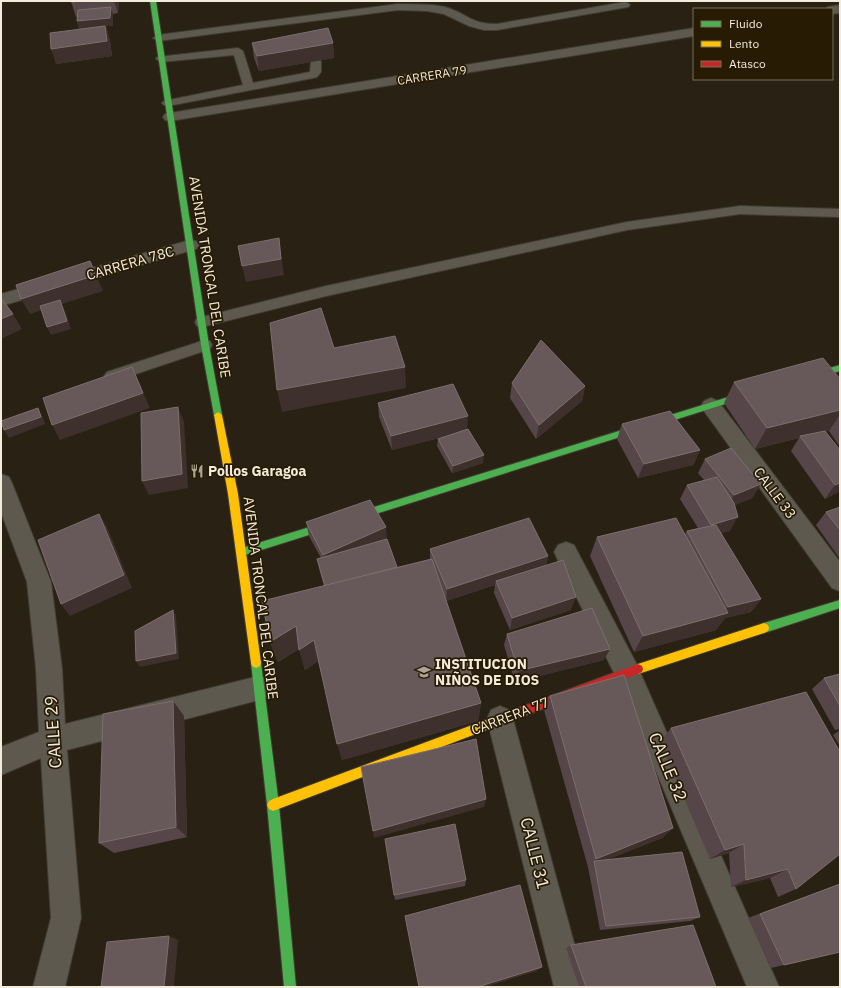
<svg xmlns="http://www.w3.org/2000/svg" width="841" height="988" viewBox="0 0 841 988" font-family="'IBM Plex Sans',sans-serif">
  <rect width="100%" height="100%" fill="#292214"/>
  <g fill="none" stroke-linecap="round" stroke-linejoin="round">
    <!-- lane casing -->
    <g stroke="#423c32" stroke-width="2">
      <g id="lane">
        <path d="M625 2 628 3 630 5 628 7 497 30H484L469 26 444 14 427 11 398 10 158 41 153 38 158 35 398 4C415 5 435 3 451 9 471 17 473 24 497 24Z"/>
        <polygon points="238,48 243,51 253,83 310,72 311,61 316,58 321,61 321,72 317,77 313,78 168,106 164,105 162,103 164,101 243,85 234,55 161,62 156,59 157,57"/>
        <polygon points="740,206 840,209 840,217 740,214 627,230 326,296 202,327 197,326 195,322 197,318 202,317 326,286 627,222"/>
        <polygon points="205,340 210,341 212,345 210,349 112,382 107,380 104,376 107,372"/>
      </g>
    </g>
    <!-- street casing -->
    <g stroke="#423c32" stroke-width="2">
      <g id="street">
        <polygon points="840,5 840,13 832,14 832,9 826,9 828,7"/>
        <polygon points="694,28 694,36 170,121 165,120 163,117 165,114 170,113"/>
        <polygon points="190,240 196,241 199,245 196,249 1,306 1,294"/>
        <polygon points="711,398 718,401 840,562 840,591 832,588 704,411 701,406 704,401"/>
        <polygon points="1,474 9,477 12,483 51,582 62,669 65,724 259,676 268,679 272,688 268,697 259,700 67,750 81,918 65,987 33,987 51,918 41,758 1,775 1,747 39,732 36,669 27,582 1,512"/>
        <polygon points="566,542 574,545 636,663 779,987 747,987 617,679 554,552 558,545"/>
        <polygon points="500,706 509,710 513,719 586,987 554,987 487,719 491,710"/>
      </g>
    </g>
    <!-- fast casing -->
    <g stroke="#423c32" stroke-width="2">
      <g id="fast">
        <polygon points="150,1 156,1 209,345 222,415 218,418 214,415 201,345"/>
        <polygon points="840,365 840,371 805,381 801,378 802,376"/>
        <polygon points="754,389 758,392 757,394 242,556 239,555 237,552 239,549 242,548"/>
        <polygon points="840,600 840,608 764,633 760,631 759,628 760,625 764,623"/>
        <polygon points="256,658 260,660 261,663 279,805 296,987 284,987 267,805 251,663 252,660"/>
      </g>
    </g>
    <!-- slow casing -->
    <g stroke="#423c32" stroke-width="2">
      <g id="slow">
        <polygon points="218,412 222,415 238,494 261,663 260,666 256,668 252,666 251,663 228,494 214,415"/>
        <polygon points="764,623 768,625 769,628 768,631 764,633 638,674 634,672 633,669 634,666 638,664"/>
        <polygon points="510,711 514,712 515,716 514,720 510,721 273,811 269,809 267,805 269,801 273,799"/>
      </g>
    </g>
    <!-- jam casing -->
    <g stroke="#423c32" stroke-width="2">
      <polygon id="jam" points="638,664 642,666 643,669 642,672 638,674 510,721 506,720 505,716 506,712 510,711"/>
    </g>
    <!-- lane -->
    <use href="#lane" fill="#5e594f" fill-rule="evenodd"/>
    <!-- street -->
    <use href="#street" fill="#5e594f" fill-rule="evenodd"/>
    <!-- fast -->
    <use href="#fast" fill="#4caf50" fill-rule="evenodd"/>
    <!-- slow -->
    <use href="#slow" fill="#ffc107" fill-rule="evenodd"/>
    <!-- jam -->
    <use href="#jam" fill="#c62828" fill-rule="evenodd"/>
  </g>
  <!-- wall -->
  <g fill="#564649">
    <polygon points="71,1 119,1 118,13 113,14 113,26 106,26 110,41 112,56 56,64 88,28 79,29 77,21 77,17 76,17"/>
    <polygon points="252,43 333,43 334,58 259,71 254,58"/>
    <polygon points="840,379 840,447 829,431 825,431 840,450 840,491 825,499 791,451 799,438 755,449 724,403 734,382"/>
    <polygon points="512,383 585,386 582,401 536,439 510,398"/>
    <polygon points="378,403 467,429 483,463 452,473 437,446 438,439 443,437 392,450 379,417"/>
    <polygon points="622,424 700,450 693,465 638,478 617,439"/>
    <polygon points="705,459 761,484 752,498 735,505 730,531 721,533 761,599 751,612 725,618 716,630 634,652 590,556 597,537 685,534 687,531 698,528 680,499 687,485 704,480 698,473"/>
    <polygon points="840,507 840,559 816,525 826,512"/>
    <polygon points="306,522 387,539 397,567 430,559 430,549 548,556 546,565 571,610 510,630 494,593 495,585 446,601 481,703 478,721 342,760 318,661 305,670 299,649 278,662 270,642 324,586 320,572 317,559 321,558 309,536"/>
    <polygon points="507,634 604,660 515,682 504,645"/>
    <polygon points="840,674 840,729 835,730 812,689 824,678"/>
    <polygon points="806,692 796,889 778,897 770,878 731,887 729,853 710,859 660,742 671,728"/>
    <polygon points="550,696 673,828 662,838 606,860 700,917 690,921 600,930 588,867 544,710"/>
    <polygon points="173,701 184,716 187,837 114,853 99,843"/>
    <polygon points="840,730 840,746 833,735"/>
    <polygon points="385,839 466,880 465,886 395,900"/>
    <polygon points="840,884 840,952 771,968 748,918"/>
    <polygon points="405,916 542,967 536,971 484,987 419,987"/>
    <polygon points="571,945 716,987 579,987 566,948"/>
  </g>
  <!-- shaded-wall -->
  <g fill="#3d302d">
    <polygon points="114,1 119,1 118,13"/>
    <polygon points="111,7 113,15 113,26 106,26 110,41 112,56 56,64 51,49 105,26 79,29 77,21"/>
    <polygon points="333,43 334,58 259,71 257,56"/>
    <polygon points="279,238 281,254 284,275 246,282 242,266"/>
    <polygon points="96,275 103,291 62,304 64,308 71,329 51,335 47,327 61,304 30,314 21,299"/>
    <polygon points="13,314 22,329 1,339 1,319"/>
    <polygon points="132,367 150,408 60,440 52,425"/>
    <polygon points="405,367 406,388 282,412 277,390"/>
    <polygon points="585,386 582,401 536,439 539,425"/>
    <polygon points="178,407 184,422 188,488 149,495 142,481"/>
    <polygon points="38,408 42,415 45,424 9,438 4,430"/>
    <polygon points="840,410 840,418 839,416 829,431 801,437 800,436 799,438 755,449 767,428"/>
    <polygon points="468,416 467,431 392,450 391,436"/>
    <polygon points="700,450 693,465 638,478 644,464"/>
    <polygon points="484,455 483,463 452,473 453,466"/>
    <polygon points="840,483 840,491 825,499 835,485"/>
    <polygon points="761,484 752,498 726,509 734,495"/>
    <polygon points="99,514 107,527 132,588 70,616 61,604"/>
    <polygon points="738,517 730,531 704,538 711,525"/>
    <polygon points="386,527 387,541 326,568 323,555"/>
    <polygon points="548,556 545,569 496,581 495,585 446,601 447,589"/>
    <polygon points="576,597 571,610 510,630 512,618"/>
    <polygon points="761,599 751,612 725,618 716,630 634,652 643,636 723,614 728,607"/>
    <polygon points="173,610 176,616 179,659 140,667 136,661"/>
    <polygon points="296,626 302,647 278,662 270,642"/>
    <polygon points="314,640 319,660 305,670 299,650"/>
    <polygon points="610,649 604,660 515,682 518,671"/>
    <polygon points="173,701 184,716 187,837 176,827"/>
    <polygon points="481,703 478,721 342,760 337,744"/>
    <polygon points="486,799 484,807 374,838 373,831"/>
    <polygon points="673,828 662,838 594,865 594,861 596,859"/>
    <polygon points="744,844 729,853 710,859 725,850"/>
    <polygon points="788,869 770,878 731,887 746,880"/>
    <polygon points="169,936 178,940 174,987 164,987"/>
    <polygon points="542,967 536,971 484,987 477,987"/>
  </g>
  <!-- building -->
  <g fill="#675859" stroke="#7d6f6d">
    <polygon points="71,1 84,1 71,2"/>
    <polygon points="111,7 110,18 77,21 78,10"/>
    <polygon points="105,26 107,41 51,49 50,33"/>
    <polygon points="328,28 333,43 257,56 252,43"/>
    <polygon points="279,238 281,259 242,266 238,246"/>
    <polygon points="90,261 96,275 21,299 16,285"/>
    <polygon points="1,298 13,314 1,319"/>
    <polygon points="60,300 67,321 47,327 40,306"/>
    <polygon points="321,308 334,348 395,336 405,367 277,390 270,323"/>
    <polygon points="541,340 585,386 539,425 512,383"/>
    <polygon points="823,358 840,379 840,410 767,428 734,382"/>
    <polygon points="132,367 143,393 52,425 43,398"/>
    <polygon points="453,384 468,416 391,436 378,403"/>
    <polygon points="178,407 182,474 142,481 141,413"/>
    <polygon points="38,408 41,417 4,430 1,421"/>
    <polygon points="670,411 700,450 644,464 622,424"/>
    <polygon points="468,429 484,455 453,466 438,439"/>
    <polygon points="825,431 840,450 840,483 835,485 800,436"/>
    <polygon points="731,448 761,484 734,495 705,459"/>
    <polygon points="717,477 734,503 738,517 711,525 687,485"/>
    <polygon points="370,500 386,527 323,555 306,522"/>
    <polygon points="840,507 840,530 826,512"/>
    <polygon points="99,514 124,575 61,604 38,540"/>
    <polygon points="529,518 548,556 447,589 430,549"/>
    <polygon points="676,518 728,613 643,636 597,537"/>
    <polygon points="716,525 761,599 728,607 687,531"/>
    <polygon points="387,539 397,567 325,586 317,559"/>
    <polygon points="432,559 481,703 337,744 314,640 299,650 296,626 270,642 262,601"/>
    <polygon points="563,560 576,597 512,618 496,581"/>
    <polygon points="592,608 610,649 518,671 507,634"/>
    <polygon points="173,610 176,653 136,661 135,631"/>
    <polygon points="840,674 840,706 824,678"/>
    <polygon points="624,675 673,828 596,859 550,696"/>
    <polygon points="806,692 840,752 840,854 796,889 788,869 746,880 744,844 725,850 671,728"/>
    <polygon points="173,701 176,827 99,843 103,714"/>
    <polygon points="476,739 486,799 373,831 361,767"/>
    <polygon points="455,824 466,880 394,895 385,839"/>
    <polygon points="682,852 700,917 606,926 594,861"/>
    <polygon points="840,884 840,952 784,965 760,914"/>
    <polygon points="520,885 542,967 477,987 419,987 405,916"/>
    <polygon points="693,925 716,987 586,987 571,945"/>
    <polygon points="169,936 164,987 101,987 107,942"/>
  </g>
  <!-- icons -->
  <defs>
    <g id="restaurant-bare" transform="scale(1.08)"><path d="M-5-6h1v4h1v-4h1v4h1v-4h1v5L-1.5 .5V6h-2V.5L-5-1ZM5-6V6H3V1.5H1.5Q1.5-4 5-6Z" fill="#aca596" stroke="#271b03" stroke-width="2.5" paint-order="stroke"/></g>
    <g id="school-bare" transform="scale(1.08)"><path d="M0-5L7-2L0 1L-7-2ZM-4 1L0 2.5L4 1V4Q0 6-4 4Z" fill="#aca596" stroke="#271b03" stroke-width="2.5" paint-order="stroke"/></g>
  </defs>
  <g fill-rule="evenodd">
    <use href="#restaurant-bare" x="197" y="471"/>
    <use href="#school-bare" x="424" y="672"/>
  </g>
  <g text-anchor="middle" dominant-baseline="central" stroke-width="3.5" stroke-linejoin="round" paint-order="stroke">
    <!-- far-street labels -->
    <g font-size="12" fill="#f3ebdc" stroke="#271b03">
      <text transform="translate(432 75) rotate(-9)">CARRERA 79</text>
    </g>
    <!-- street labels -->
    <g font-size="14" fill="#f3ebdc" stroke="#271b03">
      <text transform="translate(130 263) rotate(-16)">CARRERA 78C</text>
      <text transform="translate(210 277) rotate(81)">AVENIDA TRONCAL DEL CARIBE</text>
      <text transform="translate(775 493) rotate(53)">CALLE 33</text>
      <text transform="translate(261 598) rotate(83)">AVENIDA TRONCAL DEL CARIBE</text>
      <text transform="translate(510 716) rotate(-21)">CARRERA 77</text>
    </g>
    <!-- poi labels -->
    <g font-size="14" font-weight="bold" fill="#f3ebdc" stroke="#271b03" text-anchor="start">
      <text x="208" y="471">Pollos Garagoa</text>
      <text x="435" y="664">INSTITUCION<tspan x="435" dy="16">NIÑOS DE DIOS</tspan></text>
    </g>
    <!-- near-street labels -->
    <g font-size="17" fill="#f3ebdc" stroke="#271b03">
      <text transform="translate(53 732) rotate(-94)">CALLE 29</text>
      <text transform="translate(668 767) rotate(67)">CALLE 32</text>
      <text transform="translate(535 853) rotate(76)">CALLE 31</text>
    </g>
  </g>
  <!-- border -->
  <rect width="841" height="988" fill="none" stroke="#f3ebdc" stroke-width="4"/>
  <!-- legend -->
  <rect x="693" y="8" width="140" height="72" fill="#271b03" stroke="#796e5a"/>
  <rect x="701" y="21" width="20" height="6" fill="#4caf50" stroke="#796e5a"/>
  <text x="729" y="28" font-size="12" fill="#f3ebdc">Fluido</text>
  <rect x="701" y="41" width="20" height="6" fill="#ffc107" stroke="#796e5a"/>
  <text x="729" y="48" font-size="12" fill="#f3ebdc">Lento</text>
  <rect x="701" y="61" width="20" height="6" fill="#c62828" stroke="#796e5a"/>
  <text x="729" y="68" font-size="12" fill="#f3ebdc">Atasco</text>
</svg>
